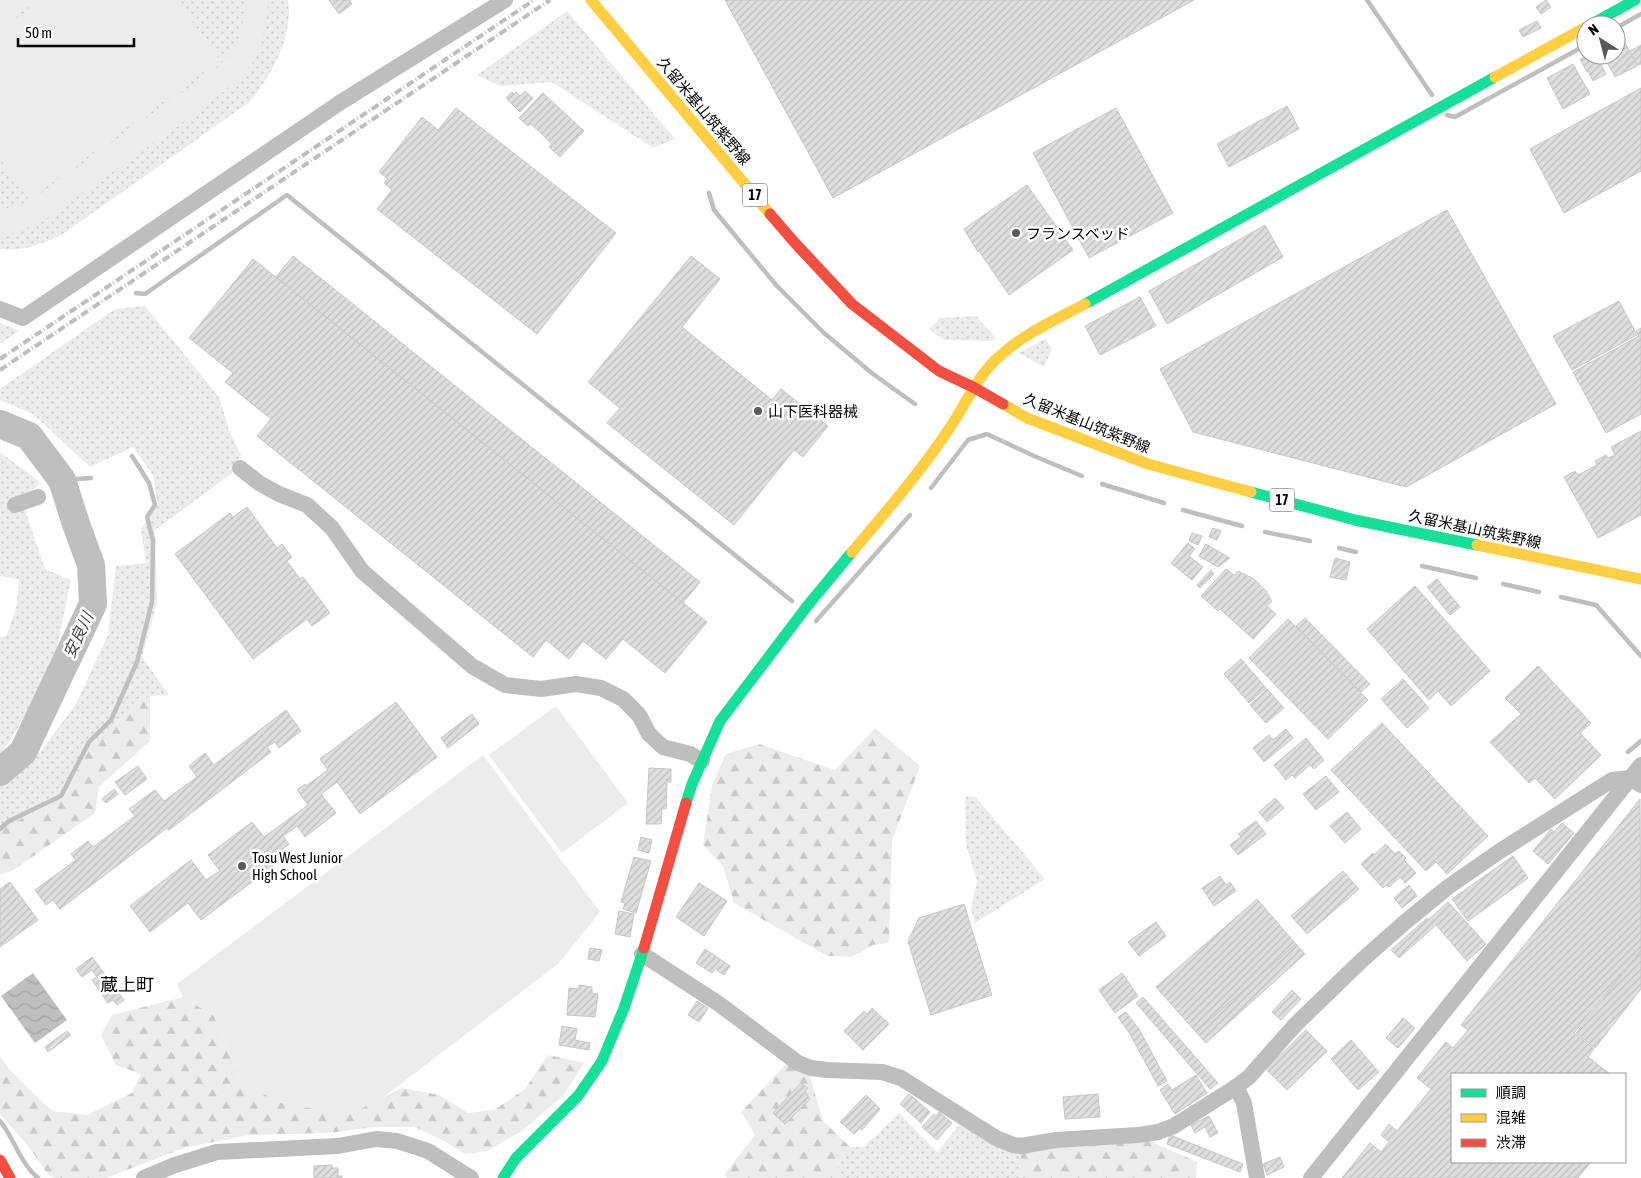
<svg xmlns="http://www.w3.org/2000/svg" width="1641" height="1178" viewBox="0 0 1641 1178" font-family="'Asap Condensed','Noto Sans JP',sans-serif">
  <defs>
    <pattern id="grass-dots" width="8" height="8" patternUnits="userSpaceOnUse" patternTransform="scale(1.25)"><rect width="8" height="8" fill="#ececec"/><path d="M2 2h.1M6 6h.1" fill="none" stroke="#c9c9c9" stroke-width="1.8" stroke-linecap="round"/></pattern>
    <pattern id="forest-firs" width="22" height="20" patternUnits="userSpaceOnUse" patternTransform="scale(1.25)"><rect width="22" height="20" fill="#ececec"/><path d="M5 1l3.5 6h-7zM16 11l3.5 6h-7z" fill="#c9c9c9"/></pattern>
    <pattern id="water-waves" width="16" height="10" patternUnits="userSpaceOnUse" patternTransform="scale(1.25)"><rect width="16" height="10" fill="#bfbfbf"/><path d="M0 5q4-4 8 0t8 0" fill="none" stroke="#a2a2a2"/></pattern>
    <pattern id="building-hatch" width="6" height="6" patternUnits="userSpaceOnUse" patternTransform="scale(1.25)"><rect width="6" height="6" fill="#dfdfdf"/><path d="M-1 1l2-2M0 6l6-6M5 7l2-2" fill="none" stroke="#bebebe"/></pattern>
  </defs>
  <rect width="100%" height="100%" fill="#fff"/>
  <!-- grass -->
  <g fill="url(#grass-dots)">
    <path d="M0 0H288C293 38 273 71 251 101L63 234C40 245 25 251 0 249Z"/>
    <polygon points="567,11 675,139 653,148 552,82 500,86 477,75"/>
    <polygon points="145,306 219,397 230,433 241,455 231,474 155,530 157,603 142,657 169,695 150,696 91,744 64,797 7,826 0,832 0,784 42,750 76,704 108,635 116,566 146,563 141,529 158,505 153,475 133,447 90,467 33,414 0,400 0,389 115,309"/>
    <polygon points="976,316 996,338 991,341 944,340 929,329 940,318"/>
    <polygon points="0,323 19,331 0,344"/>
    <polygon points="1045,339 1052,349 1044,367 1019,353"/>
    <polygon points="0,452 41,483 21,498 45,569 71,580 51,675 3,751 0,753 0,638 7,635 17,604 19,579 0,576"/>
    <polygon points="975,796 1045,879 975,923 971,909 977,881 966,845 965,797"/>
    <polygon points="899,1113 937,1152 960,1124 1021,1154 1021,1175 1023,1178 839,1178 837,1163 850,1147 864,1147"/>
  </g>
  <!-- forest -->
  <g fill="url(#forest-firs)">
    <polygon points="150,696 150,741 99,787 95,813 12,871 0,874 0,832 7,826 64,797 91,744"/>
    <polygon points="875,728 920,766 892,840 889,943 873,945 851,957 827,956 734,903 723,866 703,845 712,785 726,754 759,744 835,770"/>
    <polygon points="183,997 214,1016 240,1079 347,1115 402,1088 439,1095 468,1113 494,1110 525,1089 548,1055 584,1063 563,1096 522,1131 487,1151 465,1154 444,1141 415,1127 374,1127 329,1133 249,1135 184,1148 106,1178 54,1178 47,1173 29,1147 0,1114 0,1057 11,1071 52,1111 87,1115 132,1093 141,1074 116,1065 101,1035 112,1015"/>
    <polygon points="786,1064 809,1073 823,1121 850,1147 837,1163 839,1178 727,1178 724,1175 755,1135 741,1112"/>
    <polygon points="1148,1140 1197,1162 1196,1178 1023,1178 1021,1175 1021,1154 1079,1142"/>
  </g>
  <!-- garden -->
  <g fill="#ececec">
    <polygon points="0,0 38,0 0,28"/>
    <polygon points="42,0 176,0 220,60 29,199 0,159 0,30"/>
    <path d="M244 0H267L268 10 261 45 252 63 240 78 204 107 40 223 10 234 0 233V208H7L30 201 218 67C222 62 228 57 232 51 241 37 245 17 244 0Z"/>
    <polygon points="556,706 628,803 562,853 489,755"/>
    <polygon points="483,755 600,912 558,964 381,1099 347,1115 277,1102 240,1079 214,1016 183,997 177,984"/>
  </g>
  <!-- water -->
  <polygon fill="url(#water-waves)" points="33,973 67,1020 35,1043 1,996"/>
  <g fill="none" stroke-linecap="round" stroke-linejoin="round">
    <!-- stream -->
    <g stroke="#bfbfbf" stroke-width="4.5">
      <polyline points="1367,0 1432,95"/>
      <polyline points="1616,28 1641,14"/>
      <polyline points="1447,115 1455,117 1586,45"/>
      <polyline points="709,193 714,210 776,285 824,333 873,374 915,404"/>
      <polyline points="136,293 145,294 287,195 792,601"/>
      <polyline points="62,480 91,478"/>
      <polyline points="1102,484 1164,503"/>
      <polyline points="931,488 968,440 987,434 1034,456 1082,476"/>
      <polyline points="1183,510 1242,526"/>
      <polyline points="1265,532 1310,541"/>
      <polyline points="1339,548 1356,552"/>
      <polyline points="1422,566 1476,578"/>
      <polyline points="1503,584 1539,592"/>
      <polyline points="1561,597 1596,605 1641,656"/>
      <polyline points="816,621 910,515"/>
      <polyline points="1628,752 1641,741"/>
      <polyline points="0,829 9,821 61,796 89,742 111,720 137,662 152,602 153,541 147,517 155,505 149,483 132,456"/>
      <path d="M0 1121C14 1138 20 1163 38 1178"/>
    </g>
    <!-- river -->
    <polyline stroke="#bfbfbf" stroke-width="28" points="0,424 29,436 62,480 76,524 91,565 93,604 23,752 0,772"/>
  </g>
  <!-- building -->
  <g fill="url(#building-hatch)" stroke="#c7c7c7">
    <polygon points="329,0 349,0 352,4 339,14"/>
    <polygon points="725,0 1194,0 833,198"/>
    <polygon points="1546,0 1551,7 1541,14 1536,7"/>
    <polygon points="1537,21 1541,28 1523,37 1519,30"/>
    <polygon points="1622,36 1637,66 1615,77 1603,55 1616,55 1616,39"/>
    <polygon points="1641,45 1641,64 1637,65 1630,51"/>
    <polygon points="1589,55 1596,55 1606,74 1593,81 1588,71 1587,72 1580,59"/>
    <polygon points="1573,64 1590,94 1563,109 1547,78"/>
    <polygon points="1641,88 1641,171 1564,213 1530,149"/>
    <polygon points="525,91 533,98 520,112 506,98 512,92 514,94 516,92 520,96"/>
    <polygon points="543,93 584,131 560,157 549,147 552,144 531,124 528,126 519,118"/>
    <polygon points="1287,106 1299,129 1229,167 1217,144"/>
    <polygon points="456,108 616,233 537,334 377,209 392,190 384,183 388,179 379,172 422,117 438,130"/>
    <polygon points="1116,108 1173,213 1089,258 1033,153"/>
    <polygon points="1027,185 1073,250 1009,295 979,251 978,252 964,229"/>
    <polygon points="1447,210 1556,404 1406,487 1193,432 1160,369"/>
    <polygon points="1265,225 1283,257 1167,324 1149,291"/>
    <polygon points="293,256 700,582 683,603 276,277"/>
    <polygon points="691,256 720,279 682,327 772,400 781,389 828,426 803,457 794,450 734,525 607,423 620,408 588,382"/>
    <polygon points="253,259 707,622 665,673 623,639 606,659 583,641 569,659 546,640 533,657 257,436 271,419 225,382 233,373 189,338"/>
    <polygon points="1140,297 1156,326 1100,355 1085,326"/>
    <polygon points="1619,301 1637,335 1572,370 1553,336"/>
    <polygon points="1641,328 1641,414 1606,433 1573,372 1639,336 1636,331"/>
    <polygon points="1641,431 1641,515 1598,538 1564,477 1575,471 1578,475 1597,465 1595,461 1606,455 1608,458 1615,455 1611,447"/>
    <polygon points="247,507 277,548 282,544 292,557 287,561 300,579 303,577 330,613 312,626 307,619 253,659 175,554 230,513 233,517"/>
    <polygon points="1213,528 1221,531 1217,540 1209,537"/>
    <polygon points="1192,533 1202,536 1198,545 1189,541"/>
    <polygon points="1188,543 1195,549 1189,556 1203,567 1192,580 1171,563"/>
    <polygon points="1206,544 1230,558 1218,567 1199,556"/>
    <polygon points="1335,558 1350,562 1346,580 1330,577"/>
    <polygon points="1226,569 1234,575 1238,571 1254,579 1266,591 1272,601 1267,606 1276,614 1253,639 1220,609 1218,611 1201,596"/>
    <polygon points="1211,570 1214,574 1200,588 1197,585"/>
    <polygon points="1437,579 1460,607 1450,615 1427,587"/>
    <polygon points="1415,586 1490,671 1451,706 1438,691 1429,700 1367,629"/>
    <polygon points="1305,618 1370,684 1361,692 1296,626"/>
    <polygon points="1288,619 1368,700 1328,739 1249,658"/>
    <polygon points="1241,659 1266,688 1249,703 1224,674"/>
    <polygon points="1538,666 1591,723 1580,733 1601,755 1555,799 1535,778 1529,783 1490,742 1521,714 1505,698"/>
    <polygon points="1403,679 1429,708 1407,728 1381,699"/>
    <polygon points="1267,689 1284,708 1266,723 1250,705"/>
    <polygon points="396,702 437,757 360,814 337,782 321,794 336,813 305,837 297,826 283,836 289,844 279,852 284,858 201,920 188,903 150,932 130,906 191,860 206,880 220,871 208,855 252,822 264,837 308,805 297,790 305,784 306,786 328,770 320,759"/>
    <polygon points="286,710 301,731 279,748 275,742 267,747 271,752 169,830 167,828 60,909 53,900 46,905 35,890 76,860 71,854 88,841 93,847 135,816 129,809 155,790 164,801 197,777 189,766 205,753 214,765"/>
    <polygon points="472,714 479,724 448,748 441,738"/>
    <polygon points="1382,723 1488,836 1447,874 1436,862 1426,871 1331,770"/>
    <polygon points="1286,729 1293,738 1264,762 1253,748 1269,735 1273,740"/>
    <polygon points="1306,738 1324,760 1314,769 1310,765 1295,778 1292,775 1286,780 1274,765"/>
    <polygon points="138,766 147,779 125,795 115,782"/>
    <polygon points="649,768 671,769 671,782 667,782 666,809 662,808 661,824 646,824"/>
    <polygon points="1326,776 1339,792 1316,810 1303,794"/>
    <polygon points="114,789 118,794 106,803 102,799"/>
    <polygon points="1275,798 1284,808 1267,822 1259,812"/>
    <polygon points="1640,799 1641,950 1574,1033 1594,1049 1588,1057 1610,1074 1452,1074 1452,1162 1591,1162 1578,1178 1342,1178 1370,1143 1381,1152 1389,1142 1381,1135 1389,1124 1397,1131 1431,1089 1417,1078 1446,1042 1453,1048 1468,1030 1461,1025"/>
    <polygon points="1347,812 1361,829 1345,843 1330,826"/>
    <polygon points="1256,821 1266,834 1238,855 1230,845 1241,837 1238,834"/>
    <polygon points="1562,823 1574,833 1548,864 1533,851 1551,829 1554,832"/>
    <polygon points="641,837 652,840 649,853 638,850"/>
    <polygon points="1386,844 1395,854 1399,851 1406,858 1404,860 1416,873 1405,883 1400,877 1389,887 1386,885 1383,888 1361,864 1373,853 1374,855"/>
    <polygon points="1513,856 1528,878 1468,921 1452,899"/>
    <polygon points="634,857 651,861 636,913 623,909 625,903 621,902"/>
    <polygon points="1343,871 1359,889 1307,934 1291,916"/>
    <polygon points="1220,876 1226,885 1230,882 1236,891 1214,906 1202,888"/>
    <polygon points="10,882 38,920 0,947 0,889"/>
    <polygon points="699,883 727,901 704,936 676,917"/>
    <polygon points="1409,885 1417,896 1402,908 1394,898"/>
    <polygon points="1257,899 1296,944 1196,1032 1156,987"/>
    <polygon points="1448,902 1486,944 1467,961 1436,925 1399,958 1391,950 1427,918 1428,920"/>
    <polygon points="964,904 992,995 931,1015 908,941 919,918"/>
    <polygon points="619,911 634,914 630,937 615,934"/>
    <polygon points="1156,922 1166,936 1139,956 1128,942"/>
    <polygon points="1296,944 1305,954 1206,1043 1196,1032"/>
    <polygon points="590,948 602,950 599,961 588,959"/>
    <polygon points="705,949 730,966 724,975 715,969 712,973 696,963"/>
    <polygon points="1641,951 1641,989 1595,1048 1576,1033"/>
    <polygon points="92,957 124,1000 117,1005 113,1000 108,1003 92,980 97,977 92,970 82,977 76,969"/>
    <polygon points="1122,973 1138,996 1115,1013 1099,990"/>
    <polygon points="579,985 592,987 592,993 598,994 595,1017 567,1015 569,988 579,989"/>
    <polygon points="1292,990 1301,999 1281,1020 1272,1012"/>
    <polygon points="1143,997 1218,1083 1210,1089 1136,1003"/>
    <polygon points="697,1001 708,1008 699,1022 688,1015"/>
    <polygon points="872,1008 889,1024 863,1050 844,1031 864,1011 867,1014"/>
    <polygon points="1126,1012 1139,1029 1167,1081 1158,1086 1130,1034 1118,1017"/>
    <polygon points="1403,1018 1415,1028 1398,1048 1386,1038"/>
    <polygon points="562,1026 577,1029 575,1040 590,1043 589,1050 559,1045"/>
    <polygon points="1306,1030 1327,1051 1287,1090 1266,1069"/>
    <polygon points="67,1031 71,1035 48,1052 45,1047"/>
    <polygon points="1351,1040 1379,1072 1358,1090 1331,1059"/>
    <polygon points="1196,1075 1207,1093 1175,1114 1160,1090 1168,1084 1172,1090"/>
    <polygon points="801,1083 808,1088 805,1091 810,1099 785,1124 773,1113"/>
    <polygon points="909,1094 930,1112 921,1123 900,1104"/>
    <polygon points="1098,1094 1100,1117 1065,1119 1063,1097"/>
    <polygon points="866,1095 880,1109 862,1130 860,1128 854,1134 840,1122"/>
    <polygon points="939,1112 952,1123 937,1140 922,1127 934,1114 936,1116"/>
    <polygon points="1209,1116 1218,1133 1210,1137 1205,1127 1195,1133 1191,1125"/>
    <polygon points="1170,1135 1243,1164 1240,1172 1167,1144"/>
    <polygon points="1280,1157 1284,1167 1267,1175 1263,1164"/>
    <polygon points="332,1165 332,1168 338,1168 338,1176 342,1176 342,1178 314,1178 314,1166"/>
  </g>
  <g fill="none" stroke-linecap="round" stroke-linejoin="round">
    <!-- street -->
    <g stroke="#bebebe" stroke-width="16">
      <polyline points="0,309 23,318 341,102 505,0"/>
      <polyline points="240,468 259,483 279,494 307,505 332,528 362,571 472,666 505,685 541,689 576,684 601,688 623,699 639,715 649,734 663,747 690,754 702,761"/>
      <polyline points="15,505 38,497"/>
      <polyline points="642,954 719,1004 798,1063 811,1068 827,1070 882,1072 901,1078 996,1138 1013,1145 1021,1146 1056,1140 1138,1135 1158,1132 1174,1126 1236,1087 1249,1077 1295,1025 1361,961 1404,923 1448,887 1500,851 1612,780 1630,778 1641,785"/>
      <polyline points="1236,1087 1244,1103 1257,1178"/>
      <polyline points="144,1178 175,1165 217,1152 338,1146 376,1139 397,1141 428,1151 471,1178"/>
      <polyline points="1311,1178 1641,765"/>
    </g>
    <!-- fast -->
    <g stroke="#16e098" stroke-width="11">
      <polyline points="1590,25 1635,0"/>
      <polyline points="1085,304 1495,77"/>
      <polyline points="1251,492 1355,520 1477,545"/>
      <polyline points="686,803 692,784 720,721 808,605 852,552"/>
      <polyline points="503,1178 516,1158 578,1096 602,1061 624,1008 644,948"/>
    </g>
    <!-- slow -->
    <g stroke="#ffcf43" stroke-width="11">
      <polyline points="591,0 770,214"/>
      <polyline points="1495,77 1586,27"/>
      <polyline points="1003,404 1027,418 1148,464 1251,492"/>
      <polyline points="1477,545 1641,579"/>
      <path d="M852 552C886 512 922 470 951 426 967 402 978 374 1001 355 1025 333 1057 319 1085 304"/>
    </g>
    <!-- jam -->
    <g stroke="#f24e42" stroke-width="11">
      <polyline points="770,214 795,243 852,304 939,371 973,387 1003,404"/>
      <polyline points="644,948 686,803"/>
      <polyline points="0,1160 10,1178"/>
    </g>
    <!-- rail -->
    <g stroke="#bebebe" stroke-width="4" stroke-dasharray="8 2.5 1 2.5" stroke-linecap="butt">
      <polyline points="0,359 534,0"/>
      <polyline points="0,370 550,0"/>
    </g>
  </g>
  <!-- markers -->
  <g fill="#595959" stroke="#fff" stroke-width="2">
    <circle cx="1016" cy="233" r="5"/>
    <circle cx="758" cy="411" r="5"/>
    <circle cx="242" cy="866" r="5"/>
  </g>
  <g text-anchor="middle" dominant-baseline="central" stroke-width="5" stroke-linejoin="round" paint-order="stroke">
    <!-- shield labels -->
    <g fill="#fff" stroke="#4c4c4c" stroke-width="1">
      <rect x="742.5" y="183.5" width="25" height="23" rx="4"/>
      <rect x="1269.5" y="488.5" width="25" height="23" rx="4"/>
    </g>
    <g font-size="14" font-weight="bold" fill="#000">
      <text x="755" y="195">17</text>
      <text x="1282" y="500">17</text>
    </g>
    <!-- street labels -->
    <g font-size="15" fill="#000" stroke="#fff">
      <text transform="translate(704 111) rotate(50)">久留米基山筑紫野線</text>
      <text transform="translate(1087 423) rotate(22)">久留米基山筑紫野線</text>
      <text transform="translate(1475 529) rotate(12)">久留米基山筑紫野線</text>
    </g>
    <!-- poi labels -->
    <g font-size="15" fill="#000" stroke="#fff" text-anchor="start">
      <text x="1026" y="233">フランスベッド</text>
      <text x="768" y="411">山下医科器械</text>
      <text x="252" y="857">Tosu West Junior<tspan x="252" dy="17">High School</tspan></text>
    </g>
    <!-- water labels -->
    <g font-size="16" font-style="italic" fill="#444" stroke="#fff">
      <text transform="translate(78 635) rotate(-65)">安良川</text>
    </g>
    <!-- quarter labels -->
    <g font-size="18" fill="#000" stroke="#fff">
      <text x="127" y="984">蔵上町</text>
    </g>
  </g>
  <!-- legend -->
  <rect x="1451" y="1073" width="175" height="90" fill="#ffffff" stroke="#999999"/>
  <rect x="1461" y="1089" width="25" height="8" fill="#16e098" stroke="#999999"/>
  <text x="1496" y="1098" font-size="15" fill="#000000">順調</text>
  <rect x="1461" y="1114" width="25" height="8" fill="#ffcf43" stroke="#999999"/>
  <text x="1496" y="1123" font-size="15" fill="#000000">混雑</text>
  <rect x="1461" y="1139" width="25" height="8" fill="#f24e42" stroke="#999999"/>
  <text x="1496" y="1148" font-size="15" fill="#000000">渋滞</text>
  <!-- north arrow -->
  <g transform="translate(1601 40) rotate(324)"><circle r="24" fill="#ffffff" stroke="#999999"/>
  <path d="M0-4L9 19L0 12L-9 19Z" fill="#595959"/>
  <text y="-8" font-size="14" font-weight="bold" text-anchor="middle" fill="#000000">N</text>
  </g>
  <!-- scale -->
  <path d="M18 38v8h116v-8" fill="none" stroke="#000000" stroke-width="2.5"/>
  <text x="25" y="38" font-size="15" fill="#000000" stroke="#ffffff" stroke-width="4" paint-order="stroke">50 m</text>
</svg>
